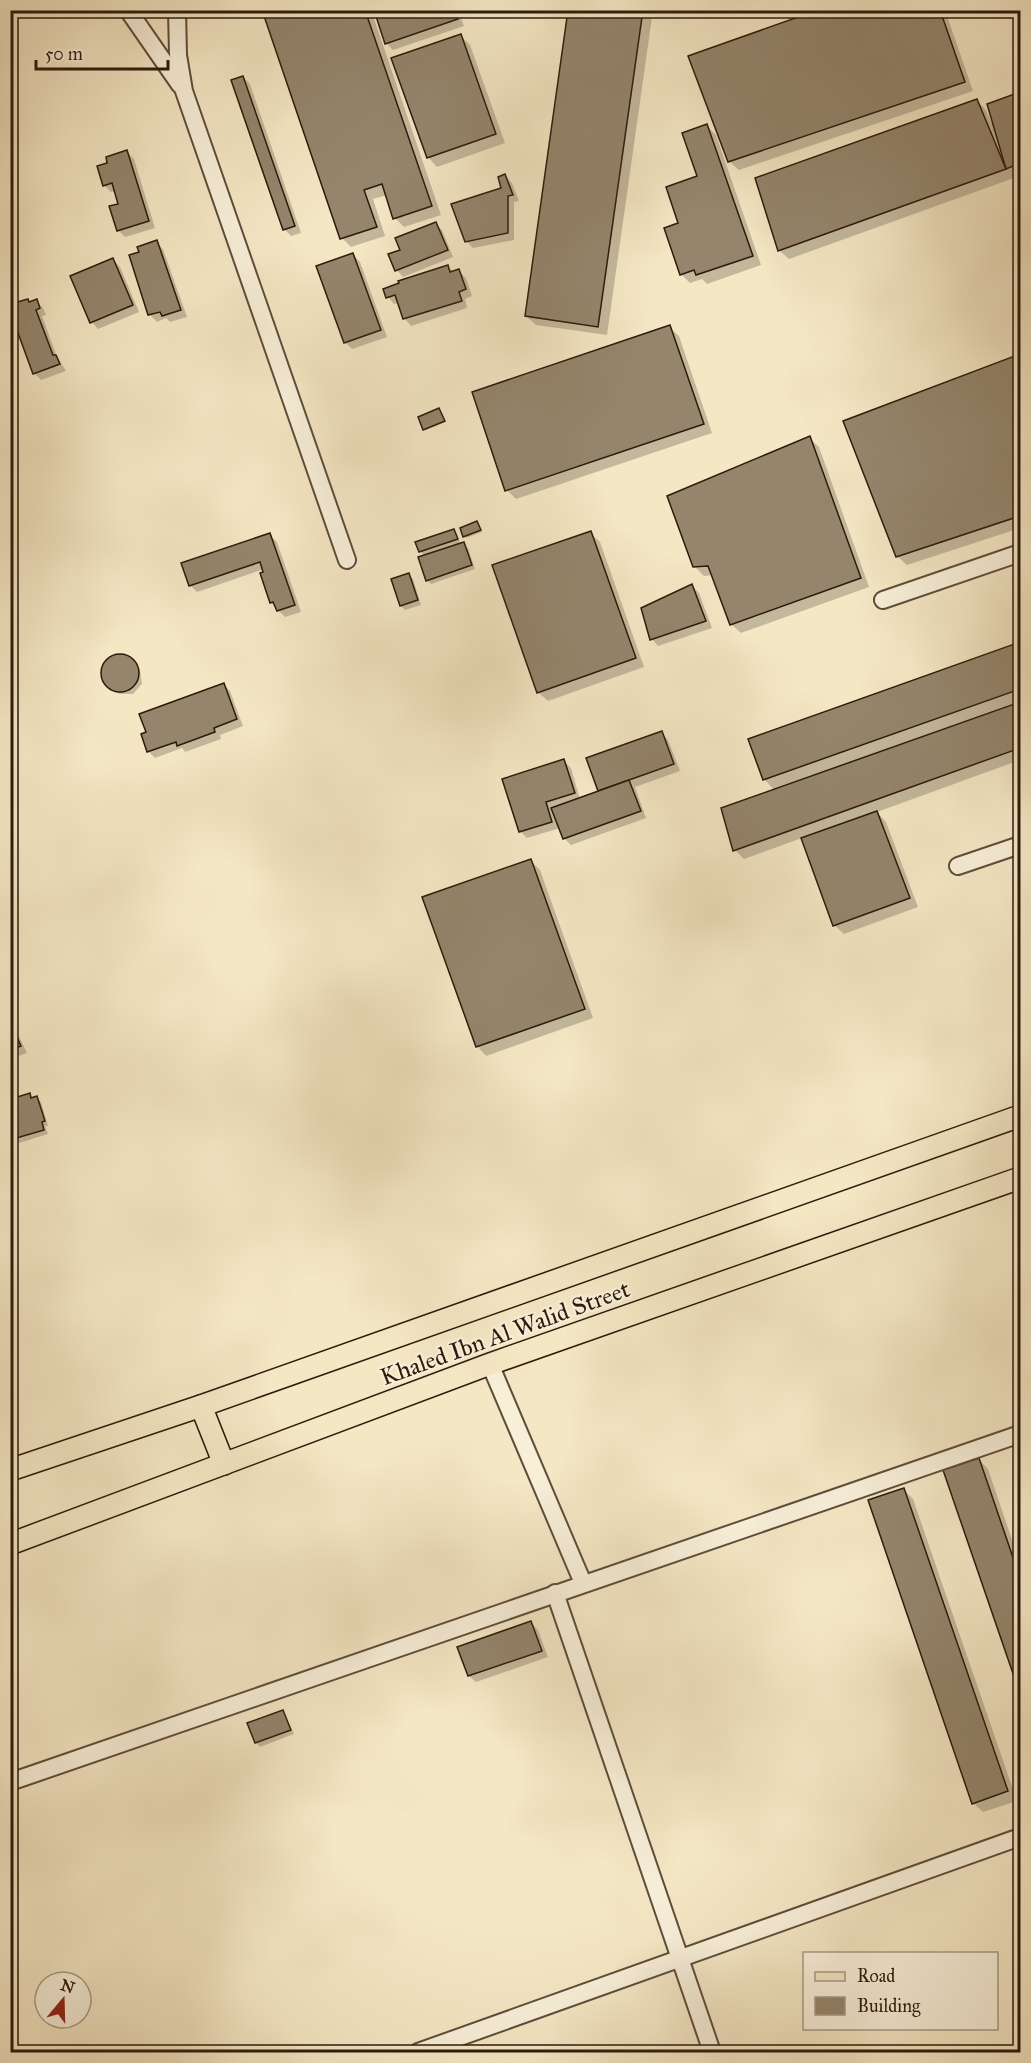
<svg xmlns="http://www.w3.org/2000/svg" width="1031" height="2063" viewBox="0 0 1031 2063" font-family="'IM FELL Great Primer',serif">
  <rect width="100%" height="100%" fill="#f4e7c4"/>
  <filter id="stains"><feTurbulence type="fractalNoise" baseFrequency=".00333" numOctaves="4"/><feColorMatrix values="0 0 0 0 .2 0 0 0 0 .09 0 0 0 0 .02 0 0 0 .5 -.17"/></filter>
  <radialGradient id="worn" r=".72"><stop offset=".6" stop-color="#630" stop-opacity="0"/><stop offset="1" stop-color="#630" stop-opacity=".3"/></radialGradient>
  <!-- shadow -->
  <g fill="#0003">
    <polygon points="264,10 371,10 441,215 404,227 395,218 387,195 373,199 385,236 351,247 342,238"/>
    <polygon points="375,10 458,10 464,26 393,50 386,43"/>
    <polygon points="570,10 653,10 607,335 536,325 526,316"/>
    <polygon points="823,10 945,10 973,91 739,170 729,161"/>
    <polygon points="460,35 470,45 505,143 437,167 428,157"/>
    <polygon points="243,77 250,84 301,233 291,236 284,229"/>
    <polygon points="1020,93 1020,172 1013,175 1014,178 789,259 779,250 977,101 986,110 992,124 994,124 989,105"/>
    <polygon points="707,126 716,135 761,265 707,284 702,279 690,283 681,274 680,224 698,177"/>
    <polygon points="127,152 134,159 155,228 125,237 118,230 120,205 116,191 111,192 104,185"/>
    <polygon points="505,176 512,183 519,201 514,202 514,240 473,248 466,241 503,189"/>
    <polygon points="435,224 442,230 453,257 403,277 397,270 402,250"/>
    <polygon points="156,242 163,249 187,317 170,322 166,318 157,322 150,315 131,256 141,253"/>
    <polygon points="353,255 360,262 387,337 352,349 345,342"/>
    <polygon points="113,260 120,267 139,312 98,329 92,322"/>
    <polygon points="447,266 453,272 459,271 466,278 472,296 465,299 467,308 411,326 405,319 399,303 394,304 388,297 401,284"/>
    <polygon points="27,300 30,303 36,301 43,308 46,315 42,316 57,357 66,371 41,380 34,373"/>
    <polygon points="669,327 679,336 712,433 516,499 507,490"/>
    <polygon points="1020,355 1020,528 907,565 897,556 845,422"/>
    <polygon points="439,409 445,422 426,430 425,429"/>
    <polygon points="809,438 819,447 869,587 741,633 731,624 713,575 704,576 694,566"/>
    <polygon points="478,524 482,532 466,538 465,536 462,529"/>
    <polygon points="453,530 461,544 468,548 475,569 431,584 427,580 425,556 420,551"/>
    <polygon points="590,533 600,542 644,667 548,701 538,692"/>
    <polygon points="270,535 277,542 301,612 285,617 278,610 271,602 264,569 197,592 190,585"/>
    <polygon points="408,575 413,579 421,605 405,610 401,606"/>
    <polygon points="692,586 699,593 712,628 658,646 652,639"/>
    <polygon points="1020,644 1020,760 877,812 886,822 918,907 844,934 834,925 802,838 744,859 735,850 775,791 764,779 750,740"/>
    <polygon points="123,656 140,670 142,684 133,694 119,694 104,679 103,672 109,659"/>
    <polygon points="223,684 230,691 243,726 220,735 221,739 185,752 182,748 155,758 148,751"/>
    <polygon points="662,733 668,740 680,771 635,787 646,818 571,845 564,838 560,828 527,838 520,831 564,761 571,768 580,799 600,792 588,759"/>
    <polygon points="530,860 540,870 593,1018 486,1056 477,1046"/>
    <polygon points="10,1018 27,1053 10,1059"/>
    <polygon points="30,1095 41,1102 48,1126 45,1126 48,1134 19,1143 10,1126 10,1106"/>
    <polygon points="979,1460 988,1469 1020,1563 1020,1689 945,1471"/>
    <polygon points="904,1490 913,1499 1017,1801 983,1812 973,1803"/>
    <polygon points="531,1623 538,1630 548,1657 476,1682 469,1676"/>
    <polygon points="283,1712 294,1734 260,1747 256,1743"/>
  </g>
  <!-- building -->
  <g fill="#94856c" stroke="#2d1a0c" stroke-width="1.5">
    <polygon points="262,10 365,10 432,206 393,219 382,184 364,190 377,227 340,239"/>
    <polygon points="374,10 455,10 458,19 385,44"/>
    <polygon points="568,10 643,10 598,327 525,316"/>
    <polygon points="818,10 940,10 965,82 728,162 688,56"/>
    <polygon points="461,34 496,134 427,158 391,58"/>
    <polygon points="243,76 295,226 283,230 231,80"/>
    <polygon points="1020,92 1020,163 1006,169 987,104"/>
    <polygon points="977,99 1006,169 778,251 755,178"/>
    <polygon points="707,124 753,256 696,275 694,270 680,275 664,228 678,223 666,187 697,176 682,133"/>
    <polygon points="127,150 149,221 117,231 109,206 118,204 112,183 103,186 97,166 107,163 106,157"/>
    <polygon points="505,174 513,195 508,196 508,233 465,242 451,204 501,188 498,177"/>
    <polygon points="436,222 448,250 395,271 388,254 400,250 395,238"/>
    <polygon points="157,240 181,310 162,316 160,312 148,315 129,255 139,252 137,247"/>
    <polygon points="353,253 381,330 344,343 316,266"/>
    <polygon points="113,258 133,305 90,323 70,276"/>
    <polygon points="448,265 450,272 459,269 466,289 459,292 462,301 403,319 395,295 386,298 383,289 399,283 398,281"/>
    <polygon points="28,299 29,302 37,299 40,308 36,310 53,355 56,355 60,364 33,374 10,311 10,304"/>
    <polygon points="670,325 704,424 505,491 472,392"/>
    <polygon points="1020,354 1020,516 896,557 843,421"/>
    <polygon points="439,408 445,421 423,430 418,417"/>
    <polygon points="810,436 861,578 730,625 708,566 693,567 667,496"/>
    <polygon points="477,521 481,530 463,537 460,528"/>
    <polygon points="454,529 458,539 419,552 415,542"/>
    <polygon points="591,531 636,658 537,693 492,565"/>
    <polygon points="270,533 295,605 277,611 273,602 270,603 260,573 263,572 260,562 189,586 181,563"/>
    <polygon points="464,542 472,565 426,581 418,557"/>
    <polygon points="409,573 418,600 400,606 391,579"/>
    <polygon points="692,584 706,621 650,640 641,608"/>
    <polygon points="1020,642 1020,689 763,780 748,739"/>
    <circle cx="120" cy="673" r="19"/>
    <polygon points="224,683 237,719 214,728 215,732 177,746 176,742 147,752 141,734 146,732 139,714"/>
    <polygon points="1020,702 1020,748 733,851 721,808"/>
    <polygon points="662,731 674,764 598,791 586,758"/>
    <polygon points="564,759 575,793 546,802 552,822 519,832 502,779"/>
    <polygon points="629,780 641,811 563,839 551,808"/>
    <polygon points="877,811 910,898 833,926 801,838"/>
    <polygon points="531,859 585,1009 476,1047 422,897"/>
    <polygon points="10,1020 15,1038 17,1037 21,1046 10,1050"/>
    <polygon points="30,1093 31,1098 37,1096 45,1121 42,1122 44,1130 13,1139 11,1099"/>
    <polygon points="979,1458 1020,1578 1020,1694 943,1470"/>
    <polygon points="904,1488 1008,1791 972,1804 868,1500"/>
    <polygon points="531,1621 542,1651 468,1676 457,1647"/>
    <polygon points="283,1710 291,1730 255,1743 247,1723"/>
  </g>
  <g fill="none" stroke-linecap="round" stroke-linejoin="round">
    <!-- minor casing -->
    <g stroke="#5f4d3a" stroke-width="20">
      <g id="minor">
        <polyline points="128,10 180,85"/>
        <polyline points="177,10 178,55 184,91 347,560"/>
        <polyline points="883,600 1020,553"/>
        <polyline points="958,866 1020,845"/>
        <polyline points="490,1364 583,1583"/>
        <polyline points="555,1593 712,2052"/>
        <polyline points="10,1782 1020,1434"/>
        <polyline points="418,2052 1020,1837"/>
      </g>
    </g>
    <!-- major casing -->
    <g stroke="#2d1a0c" stroke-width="24">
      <g id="major">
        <polyline points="201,1406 224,1464"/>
        <polyline points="10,1470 201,1406 1020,1116"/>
        <polyline points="10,1544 490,1364 1020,1178"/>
      </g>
    </g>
    <!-- minor -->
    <use href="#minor" stroke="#f8efd9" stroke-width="16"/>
    <!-- major -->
    <use href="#major" stroke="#f4e7c4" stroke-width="21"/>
  </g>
  <g text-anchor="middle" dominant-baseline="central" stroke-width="4.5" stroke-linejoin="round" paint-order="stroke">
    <!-- street labels -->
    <g font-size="24" fill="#2d1a0c" stroke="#f8efd9">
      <text transform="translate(505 1333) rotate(-20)">Khaled Ibn Al Walid Street</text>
    </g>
  </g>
  <!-- margin -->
  <rect width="1031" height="2063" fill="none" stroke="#f4e7c4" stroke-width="36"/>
  <rect x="12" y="12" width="1007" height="2039" fill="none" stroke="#2d1a0c" stroke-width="3"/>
  <rect x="18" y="18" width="995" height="2027" fill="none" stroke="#2d1a0c" stroke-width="1.5"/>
  <!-- legend -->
  <rect x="803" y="1952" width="195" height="78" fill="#f8efd9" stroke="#a79a87" stroke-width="1.5"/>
  <rect x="815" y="1972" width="30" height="9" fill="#f4e7c4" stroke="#a79a87" stroke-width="1.5"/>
  <text x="857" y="1982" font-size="18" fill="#2d1a0c">Road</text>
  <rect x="815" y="1997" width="30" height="18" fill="#94856c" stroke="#a79a87" stroke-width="1.5"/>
  <text x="857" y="2012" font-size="18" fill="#2d1a0c">Building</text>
  <!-- north arrow -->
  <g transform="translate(63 2000) rotate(19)"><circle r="28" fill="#f8efd9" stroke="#a79a87" stroke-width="1.5"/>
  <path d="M0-4.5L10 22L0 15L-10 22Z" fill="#8f2418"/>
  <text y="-9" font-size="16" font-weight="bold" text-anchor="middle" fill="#2d1a0c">N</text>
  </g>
  <!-- scale -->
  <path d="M36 60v9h132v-9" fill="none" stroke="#2d1a0c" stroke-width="3"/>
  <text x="45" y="60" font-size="18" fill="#2d1a0c" stroke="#f8efd9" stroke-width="4.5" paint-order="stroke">50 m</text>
  <rect width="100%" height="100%" filter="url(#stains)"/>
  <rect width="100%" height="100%" fill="url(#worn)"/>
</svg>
